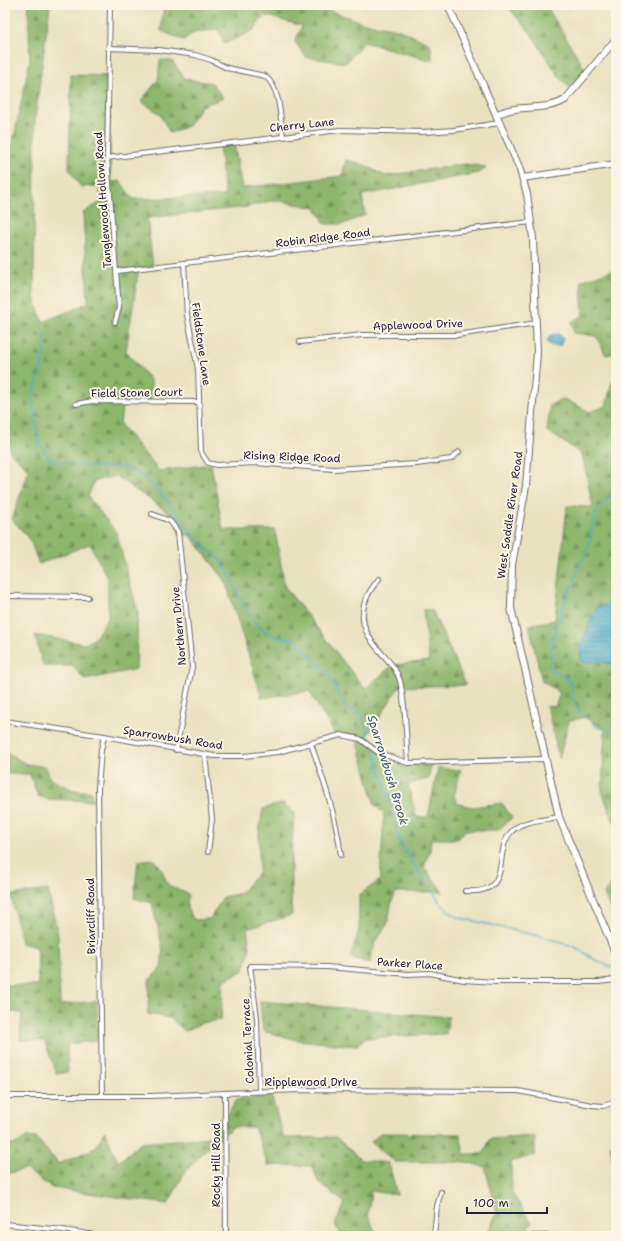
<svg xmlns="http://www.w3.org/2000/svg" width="621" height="1241" viewBox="0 0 621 1241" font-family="'Shantell Sans',sans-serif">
  <defs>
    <pattern id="forest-firs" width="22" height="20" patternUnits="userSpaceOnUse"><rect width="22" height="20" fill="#8cb66c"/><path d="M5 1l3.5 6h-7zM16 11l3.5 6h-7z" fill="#72945a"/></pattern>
    <pattern id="water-rules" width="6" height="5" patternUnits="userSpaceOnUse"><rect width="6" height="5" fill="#49aac8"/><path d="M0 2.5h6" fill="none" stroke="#3c8aa4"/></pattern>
  </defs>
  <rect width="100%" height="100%" fill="#fcf5e5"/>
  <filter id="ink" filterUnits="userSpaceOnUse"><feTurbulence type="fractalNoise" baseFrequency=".025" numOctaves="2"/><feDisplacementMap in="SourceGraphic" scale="8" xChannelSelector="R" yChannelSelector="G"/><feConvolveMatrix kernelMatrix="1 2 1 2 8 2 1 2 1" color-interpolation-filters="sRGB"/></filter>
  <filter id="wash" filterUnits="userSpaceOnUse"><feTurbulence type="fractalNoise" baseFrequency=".012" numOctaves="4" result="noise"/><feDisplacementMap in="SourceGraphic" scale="16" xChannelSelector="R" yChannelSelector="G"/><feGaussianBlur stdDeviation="0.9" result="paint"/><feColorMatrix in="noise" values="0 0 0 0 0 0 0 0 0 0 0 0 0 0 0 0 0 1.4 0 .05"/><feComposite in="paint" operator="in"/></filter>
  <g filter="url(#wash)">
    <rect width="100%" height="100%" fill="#e9e2bf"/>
    <!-- forest -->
    <g fill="url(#forest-firs)" stroke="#576c54">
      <polygon points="28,5 50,5 35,118 34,298 43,322 88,303 83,213 101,202 99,186 81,187 69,169 71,75 108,76 111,182 120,181 133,199 225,196 219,144 234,143 242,188 342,176 346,160 360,163 385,176 465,164 486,167 479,173 362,195 365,215 343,224 325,224 316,208 275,200 246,207 147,218 153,266 139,268 126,351 151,381 151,401 123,400 120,424 159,471 211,464 223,530 275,530 285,587 365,689 393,665 429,661 423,610 432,610 466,685 399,687 366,738 409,765 432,763 428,779 408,784 416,817 428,817 438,768 461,770 454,796 458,804 473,807 502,803 512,818 498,830 465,830 458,839 431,839 430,850 424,867 443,892 396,892 392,901 387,925 375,942 370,964 351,957 359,929 359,895 380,880 384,814 375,805 356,735 335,735 309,691 262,698 225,580 190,535 179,535 175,517 116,476 94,481 88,497 116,532 138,612 136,669 85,680 72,666 43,666 35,635 85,644 95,638 108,618 108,579 90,544 39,564 30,540 12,519 29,470 10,452 8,315 5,295 5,180 30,60"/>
      <polygon points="164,5 307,5 328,10 364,23 398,29 430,44 433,61 364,42 346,63 306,57 295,42 302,26 264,15 254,30 225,44 218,29 194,32 184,40 161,31"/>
      <polygon points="506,5 546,5 585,69 573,92 558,75 530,32"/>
      <polygon points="160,60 172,61 185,79 212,83 223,98 201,106 188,126 170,133 160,114 141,101 158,80"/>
      <polygon points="616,269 616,353 606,355 596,336 574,333 571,322 583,316 581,281"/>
      <polygon points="612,382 616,382 616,823 613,821 602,791 605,729 584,717 569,721 559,758 547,706 555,707 560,693 544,682 542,682 529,625 555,620 567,506 593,507 582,454 547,431 550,405 564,399 590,412 606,406"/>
      <polygon points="5,751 26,764 46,767 51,780 74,790 91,792 93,801 48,799 38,796 30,774 5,774"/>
      <path d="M284 803 295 814C290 848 290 881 292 915L247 929 250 948 244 970 223 981 221 1020 202 1023 185 1031 170 1018 148 1014 149 980 161 968 163 950 152 903 134 898 138 861 152 859 160 866 168 885 188 894 187 908 194 920 210 919 223 897 241 893 259 872V833L263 809Z"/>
      <polygon points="616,877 616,923 604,894"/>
      <polygon points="48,890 58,935 60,1005 97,1001 97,1041 67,1044 68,1072 57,1074 44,1041 20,1040 22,1013 5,1011 5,985 38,986 37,947 21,943 11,895"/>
      <polygon points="260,1001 449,1017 446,1034 365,1038 356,1046 297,1040 263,1031"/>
      <polygon points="271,1095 284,1138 336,1137 361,1160 389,1163 397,1195 371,1191 368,1215 377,1236 342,1236 335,1225 345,1203 318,1182 313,1166 268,1165 254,1127 233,1127 207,1148 185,1172 168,1204 52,1188 25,1169 6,1174 5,1171 5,1143 14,1145 26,1137 36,1138 59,1164 95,1148 105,1131 118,1162 141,1143 212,1137 236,1100"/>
      <polygon points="380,1133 460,1134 464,1154 483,1154 490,1139 535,1136 535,1155 511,1162 512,1193 532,1223 522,1236 486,1236 497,1213 485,1167 466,1162 395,1162 371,1142"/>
      <polygon points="610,1145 616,1145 616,1180"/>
    </g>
    <!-- water -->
    <g fill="url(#water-rules)" stroke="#366682">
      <polygon points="559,334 563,339 560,346 552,346 547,342 550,335"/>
      <path d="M616 596V665L603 662H581L580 646C588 634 589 621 596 608L613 602Z"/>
    </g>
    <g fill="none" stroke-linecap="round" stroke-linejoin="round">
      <!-- stream -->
      <g stroke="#49aac8" stroke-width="1.5">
        <path d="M45 334 43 362 32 399 39 442 50 460C63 461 74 464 86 466 104 469 119 462 137 473 165 491 180 522 202 545 208 551 216 554 221 561 237 583 246 630 277 637 281 639 287 638 292 638L328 673 346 708 362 713 372 746"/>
        <polyline points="616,490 596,511 588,547 563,607 552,641 550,668 570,681 573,699 578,709 597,727 616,733"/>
        <polyline points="374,751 388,793 401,846 442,905 457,917 547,938 575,947 597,961 616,969"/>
      </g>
    </g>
  </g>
  <g filter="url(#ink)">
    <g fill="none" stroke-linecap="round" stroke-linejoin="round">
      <!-- street casing -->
      <g stroke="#686569" stroke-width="6">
        <g id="street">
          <polyline points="110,5 107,158 119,308 115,322"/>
          <path d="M108 48 159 50 195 55 211 60 227 68 265 76C281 89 280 118 283 137"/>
          <polyline points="107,158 340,130 423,132 454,130 499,123"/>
          <polyline points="184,263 187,315 198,369 201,452 208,463 217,465 255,463 334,469 417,464 451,459 459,452"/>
          <polyline points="117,271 531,222"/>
          <polyline points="300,342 362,335 457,335 537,323"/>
          <polyline points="76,404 92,401 199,402"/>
          <polyline points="152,514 170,521 178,532 192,667 176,750"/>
          <path d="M379 579C358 603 357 625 378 649 387 660 396 667 400 681 406 705 406 738 408 763"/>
          <polyline points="5,596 88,597"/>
          <polyline points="5,721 104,736 214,756 244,756 278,752 341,735 360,739 379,753 408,763 545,759"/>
          <path d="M311 744C324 781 336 816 341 855"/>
          <polyline points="205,755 212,819 208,852"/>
          <path d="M465 891C516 895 491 852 512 831 522 820 545 820 559 817"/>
          <polyline points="259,1091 257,1018 250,966 327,967 408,974 430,973 464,980 495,982 598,982 616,980"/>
          <polyline points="225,1094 226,1236"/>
          <polyline points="5,1096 151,1096 299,1090 518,1091 592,1105 603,1106 616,1102"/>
          <polyline points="102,1096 98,788 101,750 104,736"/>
          <polyline points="5,1224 63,1230 101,1236"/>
          <polyline points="434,1236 437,1206 441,1192"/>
          <polyline points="533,1236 616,1235"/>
        </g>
      </g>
      <!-- secondary casing -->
      <g stroke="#686569" stroke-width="8">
        <g id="secondary">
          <polyline points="448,5 519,167 527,194 533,238 537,353 526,486 512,565 511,608 559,817 616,955"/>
          <path d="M496 115C518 103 545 112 565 100L616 39"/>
          <polyline points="523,178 616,164"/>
        </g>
      </g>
      <!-- street -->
      <use href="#street" stroke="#fff" stroke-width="4"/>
      <!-- secondary -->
      <use href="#secondary" stroke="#fff" stroke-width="6"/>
    </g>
  </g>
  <g text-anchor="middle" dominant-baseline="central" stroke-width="4" stroke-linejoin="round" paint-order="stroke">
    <!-- street labels -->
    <g font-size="11" fill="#22223b" stroke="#fcf5e5">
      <text transform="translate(302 125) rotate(-6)">Cherry Lane</text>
      <text transform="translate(103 200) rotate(-94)">Tanglewood Hollow Road</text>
      <text transform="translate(323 238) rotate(-7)">Robin Ridge Road</text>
      <text transform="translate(418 325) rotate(-2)">Applewood Drive</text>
      <text transform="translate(201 344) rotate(82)">Fieldstone Lane</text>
      <text transform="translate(137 393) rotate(-1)">Field Stone Court</text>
      <text transform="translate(292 457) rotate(2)">Rising Ridge Road</text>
      <text transform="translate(510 515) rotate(-82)">West Saddle River Road</text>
      <text transform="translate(179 626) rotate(-95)">Northern Drive</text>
      <text transform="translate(173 738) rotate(9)">Sparrowbush Road</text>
      <text transform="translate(91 916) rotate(-91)">Briarcliff Road</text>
      <text transform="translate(410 964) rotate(4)">Parker Place</text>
      <text transform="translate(248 1041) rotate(-93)">Colonial Terrace</text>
      <text x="311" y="1082">Ripplewood Drive</text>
      <text transform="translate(216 1165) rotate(-90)">Rocky Hill Road</text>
    </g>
    <!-- water labels -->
    <g font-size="12" font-style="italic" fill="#325873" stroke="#fcf5e5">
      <text transform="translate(388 770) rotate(73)">Sparrowbush Brook</text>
    </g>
  </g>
  <!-- margin -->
  <rect width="621" height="1241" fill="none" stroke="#fcf5e5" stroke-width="20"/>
  <!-- scale -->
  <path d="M467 1207v6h80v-6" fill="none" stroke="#22223b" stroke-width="2"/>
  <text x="473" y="1207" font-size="12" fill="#22223b" stroke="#fcf5e5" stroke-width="3" paint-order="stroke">100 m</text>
</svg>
